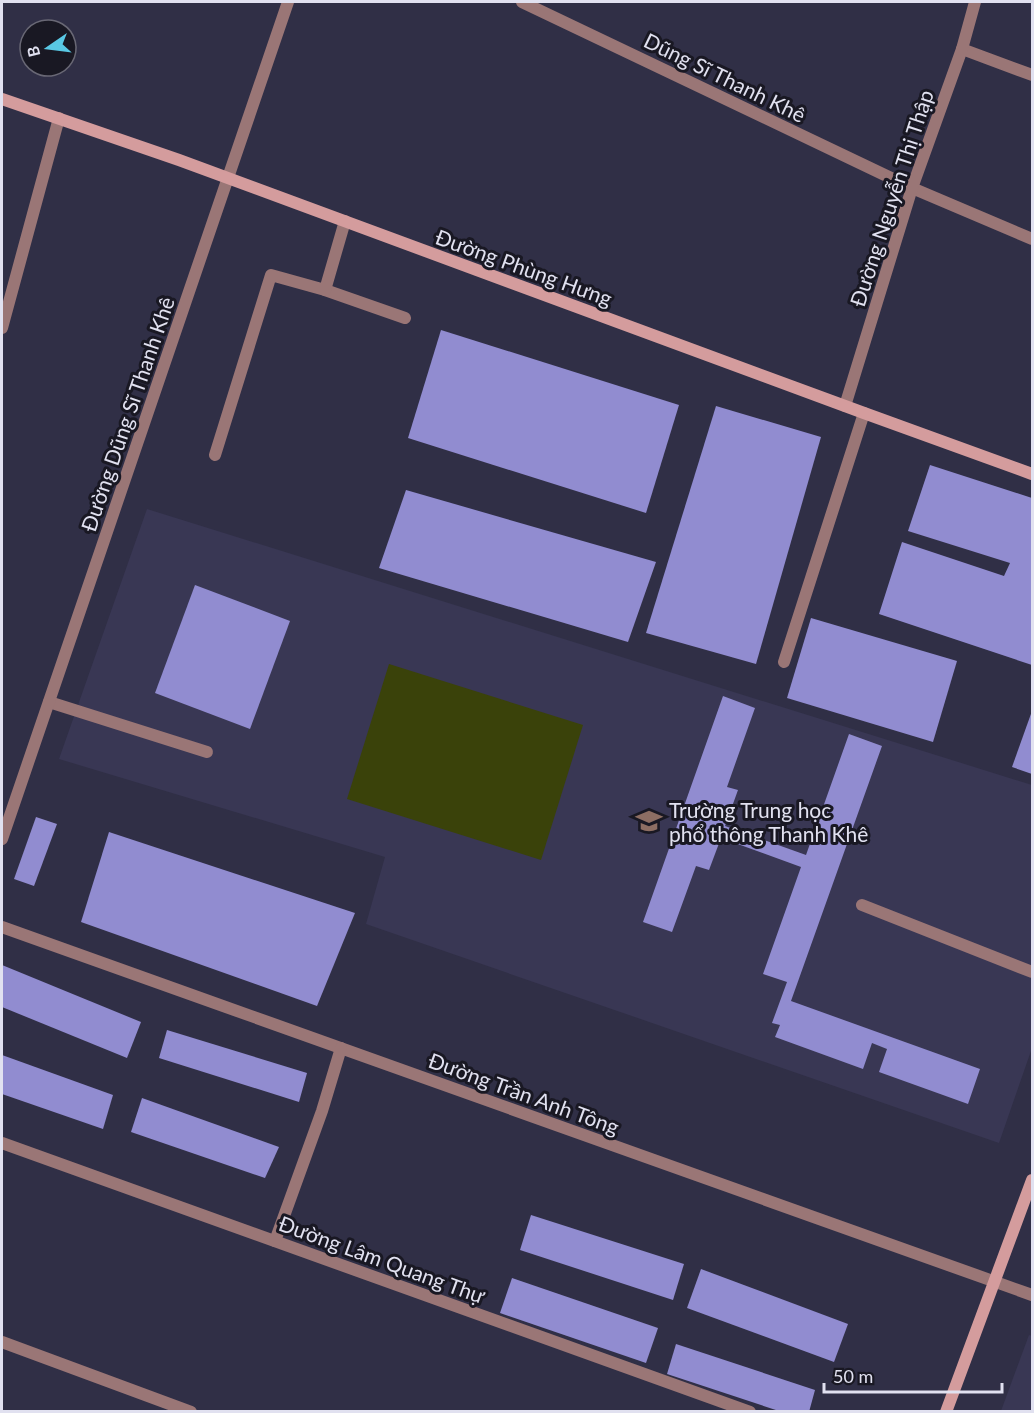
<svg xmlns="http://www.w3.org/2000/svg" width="1034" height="1413" viewBox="0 0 1034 1413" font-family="Lato,sans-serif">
  <rect width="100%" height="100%" fill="#302f46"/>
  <!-- built -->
  <g fill="#393754">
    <polygon points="147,509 1032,785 1032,1048 999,1143 366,924 385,857 59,759"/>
    <polygon points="1029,1335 1032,1336 1032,1411 1001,1411"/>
  </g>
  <!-- green -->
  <polygon fill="#3a420a" points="389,664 583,725 541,860 347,799"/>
  <!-- building -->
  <g fill="#918cd0">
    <polygon points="441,330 679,405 646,513 408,438"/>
    <polygon points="716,406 821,437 756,664 646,633"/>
    <polygon points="930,465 1032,498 1032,665 879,614 902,542 1004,576 1010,563 908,531"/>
    <polygon points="406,490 656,562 628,642 379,568"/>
    <polygon points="195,585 290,621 250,729 155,693"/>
    <polygon points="811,618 957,661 933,742 787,698"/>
    <polygon points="723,696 755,708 727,787 738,790 725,826 806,855 849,734 882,746 791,1001 980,1069 968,1104 879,1072 887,1049 872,1043 863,1069 775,1037 780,1025 772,1023 787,982 763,974 801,867 721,838 709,870 696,866 672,932 643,922"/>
    <polygon points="1032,711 1032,774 1012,767"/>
    <polygon points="36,817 57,824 34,886 14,879"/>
    <polygon points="109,832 355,913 317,1006 81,922"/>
    <polygon points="2,965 141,1022 127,1058 2,1007"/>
    <polygon points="167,1030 307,1073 299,1102 159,1058"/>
    <polygon points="2,1055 113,1095 103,1129 2,1094"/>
    <polygon points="142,1098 279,1147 265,1178 131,1132"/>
    <polygon points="531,1215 684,1264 673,1300 520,1250"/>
    <polygon points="701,1269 848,1324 834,1362 687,1308"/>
    <polygon points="512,1278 658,1328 646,1363 500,1313"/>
    <polygon points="676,1344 815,1390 809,1412 782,1412 667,1374"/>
  </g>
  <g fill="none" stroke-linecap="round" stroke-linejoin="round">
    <!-- lane -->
    <g stroke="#9a7676" stroke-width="12">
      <polyline points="325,290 405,318"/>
      <polyline points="215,455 271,275 325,290 345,221"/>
      <polyline points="784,662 864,413"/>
      <polyline points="49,702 207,752"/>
      <polyline points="862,905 1032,972"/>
    </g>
    <!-- street -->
    <g stroke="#9a7676" stroke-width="12">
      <polyline points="522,2 912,188 1032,239"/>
      <polyline points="962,49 1032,75"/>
      <polyline points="2,328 59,118"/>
      <polyline points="845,406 912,188 962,49 975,2"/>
      <polyline points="2,839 288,2"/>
      <polyline points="2,927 1032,1295"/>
      <polyline points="2,1143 750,1412"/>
      <polyline points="275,1241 322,1111 341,1048"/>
      <polyline points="2,1342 191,1412"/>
    </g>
    <!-- secondary -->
    <g stroke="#d49c9d" stroke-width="12">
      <polyline points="2,99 179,160 864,413 1032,474"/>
      <polyline points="946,1412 1032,1180"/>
    </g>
  </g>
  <!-- icons -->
  <defs>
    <g id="school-bare" transform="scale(2.07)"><path d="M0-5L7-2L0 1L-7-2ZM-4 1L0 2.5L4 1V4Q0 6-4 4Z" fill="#8d6e63" stroke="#191823" stroke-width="2.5" paint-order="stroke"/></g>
  </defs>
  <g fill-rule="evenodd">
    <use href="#school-bare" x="649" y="821"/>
  </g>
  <g text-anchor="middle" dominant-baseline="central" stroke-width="6" stroke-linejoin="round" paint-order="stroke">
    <!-- street labels -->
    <g font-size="21" fill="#e1e1f0" stroke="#191823">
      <text transform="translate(725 77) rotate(26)">Dũng Sĩ Thanh Khê</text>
      <text transform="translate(891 198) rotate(-72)">Đường Nguyễn Thị Thập</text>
      <text transform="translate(524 267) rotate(20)">Đường Phùng Hưng</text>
      <text transform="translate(127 414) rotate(-71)">Đường Dũng Sĩ Thanh Khê</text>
      <text transform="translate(524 1093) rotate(20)">Đường Trần Anh Tông</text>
      <text transform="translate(382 1259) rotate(20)">Đường Lâm Quang Thự</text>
    </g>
    <!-- poi labels -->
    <g font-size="21" fill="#e1e1f0" stroke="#191823" text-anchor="start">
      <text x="669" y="809">Trường Trung học<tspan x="669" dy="24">phổ thông Thanh Khê</tspan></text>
    </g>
  </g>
  <!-- border -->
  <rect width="1034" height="1413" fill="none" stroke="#e1e1f0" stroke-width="6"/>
  <!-- north arrow -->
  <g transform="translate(48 48) rotate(256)"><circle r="28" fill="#191823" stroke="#696875" stroke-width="1.5"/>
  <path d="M0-4.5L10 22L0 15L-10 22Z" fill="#59c8e4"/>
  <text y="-9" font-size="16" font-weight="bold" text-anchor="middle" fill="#e1e1f0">B</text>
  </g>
  <!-- scale -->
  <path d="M824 1383v9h178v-9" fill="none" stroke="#e1e1f0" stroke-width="3"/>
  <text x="833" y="1383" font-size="18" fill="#e1e1f0" stroke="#191823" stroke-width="4.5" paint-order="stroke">50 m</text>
</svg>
